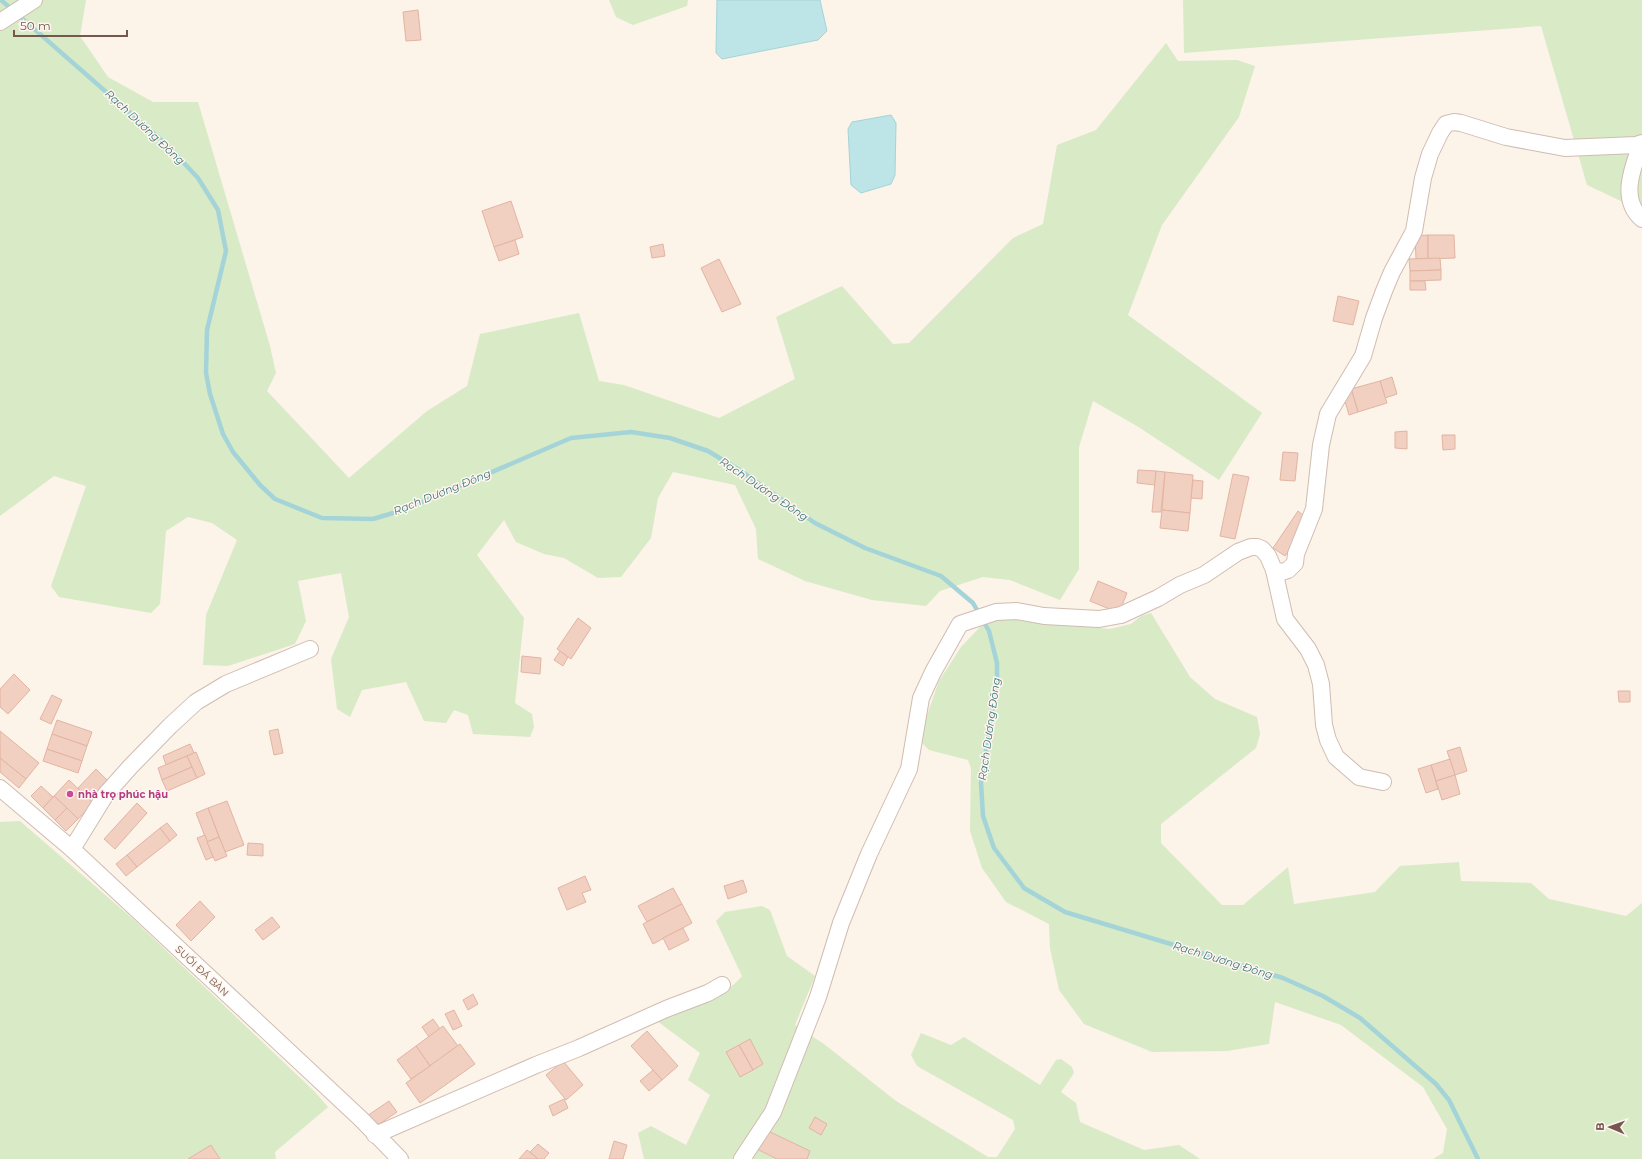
<svg xmlns="http://www.w3.org/2000/svg" width="1642" height="1159" viewBox="0 0 1642 1159" font-family="Montserrat,sans-serif">
  <rect width="100%" height="100%" fill="#fcf3e9"/>
  <!-- green -->
  <g fill="#d9eac7">
    <polygon points="0,0 86,0 80,36 108,77 153,102 198,102 270,346 276,373 267,391 349,478 427,411 467,386 480,334 579,313 599,381 624,385 719,418 795,379 776,317 842,286 893,344 909,343 1013,238 1043,224 1057,145 1096,130 1166,43 1178,61 1237,60 1255,66 1239,117 1162,225 1128,315 1262,413 1219,480 1137,426 1093,401 1079,447 1079,569 1060,600 1010,580 983,577 940,591 926,606 872,600 805,581 758,559 756,529 735,485 673,472 658,498 651,538 621,577 598,578 564,558 544,554 516,542 504,520 477,555 524,618 515,703 532,714 534,727 530,737 473,734 468,715 454,710 446,723 424,721 406,682 362,690 350,717 337,709 331,659 349,617 341,573 298,581 306,621 295,644 228,666 203,665 206,615 237,540 212,523 188,517 166,531 160,604 151,613 59,597 51,586 86,486 54,476 0,516"/>
    <polygon points="609,0 688,0 687,6 633,25 616,17"/>
    <polygon points="1183,0 1642,0 1642,211 1587,185 1541,26 1184,53"/>
    <polygon points="1151,613 1190,677 1215,699 1257,717 1260,734 1256,748 1161,824 1161,843 1222,905 1243,905 1288,867 1294,904 1375,892 1400,866 1459,862 1461,881 1531,883 1549,899 1626,916 1642,903 1642,1159 1433,1159 1443,1153 1447,1129 1423,1087 1341,1025 1275,1002 1269,1044 1227,1051 1152,1052 1084,1024 1059,990 1050,948 1049,924 1006,902 982,868 970,831 971,768 968,760 929,750 922,743 926,718 939,681 961,647 980,627 999,618 1110,629 1131,624 1141,616"/>
    <polygon points="20,821 133,919 314,1091 328,1107 275,1152 276,1159 0,1159 0,822"/>
    <path d="M762 906 770 910 787 956 815 976 795 1025 824 1044 896 1101 988 1157H997L1015 1129 1013 1120 917 1066 911 1055 921 1033 951 1045 964 1037 1040 1085 1056 1060 1061 1059 1072 1067 1074 1073 1061 1092 1076 1103 1080 1122 1144 1150 1179 1145 1200 1159H644L638 1133 651 1126 686 1145 710 1095 688 1080 700 1053 657 1021C685 1010 722 1000 742 976L716 921 725 912Z"/>
  </g>
  <!-- water -->
  <g fill="#bde4e6" stroke="#a4d4d7">
    <polygon points="717,0 820,0 827,31 818,40 722,59 716,53"/>
    <polygon points="891,115 896,123 895,175 891,184 861,193 851,185 848,129 852,122"/>
  </g>
  <g fill="none" stroke-linecap="round" stroke-linejoin="round">
    <!-- stream -->
    <polyline stroke="#a4d4d7" stroke-width="4.5" points="1,0 168,146 198,178 218,210 226,251 207,330 206,373 210,394 223,434 233,452 260,485 275,499 322,518 373,519 406,509 571,438 631,432 670,438 708,451 741,471 815,523 865,548 941,576 973,603 989,631 997,663 997,679 981,783 983,816 994,848 1024,888 1065,912 1283,978 1323,996 1360,1018 1436,1084 1449,1100 1478,1159"/>
  </g>
  <!-- building -->
  <g fill="#f1cfc1" stroke="#e3b4a2">
    <polygon points="418,10 421,40 406,41 403,12"/>
    <polygon points="511,201 523,237 494,247 482,211"/>
    <polygon points="1428,235 1428,259 1416,259 1415,236"/>
    <polygon points="1428,235 1454,235 1455,258 1428,259"/>
    <polygon points="515,240 519,254 499,261 494,247"/>
    <polygon points="663,244 665,256 652,258 650,247"/>
    <polygon points="1440,258 1441,270 1410,271 1409,259"/>
    <polygon points="719,259 741,304 722,312 701,268"/>
    <polygon points="1441,270 1441,280 1410,281 1410,271"/>
    <polygon points="1410,281 1425,281 1426,290 1410,290"/>
    <polygon points="1338,296 1359,301 1353,325 1333,321"/>
    <polygon points="1392,377 1397,394 1385,398 1380,381"/>
    <polygon points="1380,381 1387,403 1358,412 1351,389"/>
    <polygon points="1351,388 1358,412 1349,415 1342,391"/>
    <polygon points="1407,431 1407,449 1395,448 1395,432"/>
    <polygon points="1442,435 1455,435 1455,449 1443,450"/>
    <polygon points="1283,452 1298,453 1295,481 1280,480"/>
    <polygon points="1138,470 1156,471 1155,485 1137,483"/>
    <polygon points="1156,471 1165,472 1161,512 1152,512"/>
    <polygon points="1165,472 1193,475 1190,513 1162,510"/>
    <polygon points="1233,474 1249,477 1235,539 1220,536"/>
    <polygon points="1193,480 1203,481 1202,499 1191,498"/>
    <polygon points="1162,510 1190,513 1188,531 1160,528"/>
    <polygon points="1298,511 1309,520 1285,556 1273,548"/>
    <polygon points="1098,581 1127,593 1119,613 1090,601"/>
    <polygon points="578,618 591,628 571,659 557,649"/>
    <polygon points="560,651 568,657 563,666 554,660"/>
    <polygon points="522,656 541,658 540,674 521,672"/>
    <polygon points="14,674 30,690 8,714 0,707 0,689"/>
    <polygon points="1618,691 1630,691 1630,702 1619,702"/>
    <polygon points="52,695 62,700 51,724 40,719"/>
    <polygon points="57,720 92,732 87,746 52,734"/>
    <polygon points="278,729 283,753 274,755 269,731"/>
    <polygon points="0,731 39,763 26,779 0,758"/>
    <polygon points="52,734 87,746 82,761 47,749"/>
    <polygon points="190,744 194,753 166,765 163,756"/>
    <polygon points="1460,747 1467,771 1455,775 1447,751"/>
    <polygon points="47,749 82,761 78,773 43,761"/>
    <polygon points="196,752 205,774 197,778 187,756"/>
    <polygon points="187,756 192,767 162,780 158,768"/>
    <polygon points="0,758 26,779 19,788 0,772"/>
    <polygon points="1450,759 1455,775 1436,781 1431,765"/>
    <polygon points="1431,765 1438,789 1426,793 1418,769"/>
    <polygon points="192,767 197,778 167,791 162,780"/>
    <polygon points="96,769 108,781 90,800 78,788"/>
    <polygon points="1455,775 1460,794 1442,800 1436,781"/>
    <polygon points="69,780 93,803 78,819 54,796"/>
    <polygon points="41,786 53,797 43,808 31,796"/>
    <polygon points="54,796 67,808 55,820 43,808"/>
    <polygon points="227,801 244,845 225,852 208,808"/>
    <polygon points="137,803 147,813 115,849 104,839"/>
    <polygon points="67,808 78,819 66,831 55,820"/>
    <polygon points="208,808 219,837 207,842 196,813"/>
    <polygon points="167,823 177,835 170,841 160,828"/>
    <polygon points="160,828 170,841 137,867 127,855"/>
    <polygon points="205,835 213,857 206,860 197,838"/>
    <polygon points="219,837 227,856 215,861 207,842"/>
    <polygon points="248,843 263,844 263,856 247,855"/>
    <polygon points="127,855 137,867 126,876 116,864"/>
    <polygon points="585,876 591,890 582,893 586,902 567,910 558,888"/>
    <polygon points="743,880 747,892 728,899 724,886"/>
    <polygon points="673,888 682,904 647,922 638,906"/>
    <polygon points="200,901 215,917 191,941 176,925"/>
    <polygon points="682,904 692,923 653,944 643,924"/>
    <polygon points="272,917 280,927 263,940 255,930"/>
    <polygon points="683,928 689,940 669,950 663,938"/>
    <polygon points="473,994 478,1004 468,1010 463,1000"/>
    <polygon points="454,1010 462,1026 453,1030 445,1014"/>
    <polygon points="433,1019 440,1029 429,1037 422,1027"/>
    <polygon points="443,1026 458,1046 430,1066 416,1046"/>
    <polygon points="647,1031 678,1066 662,1080 631,1046"/>
    <polygon points="750,1039 763,1064 753,1070 739,1045"/>
    <polygon points="460,1044 475,1064 420,1103 406,1083"/>
    <polygon points="739,1045 753,1070 740,1077 726,1052"/>
    <polygon points="416,1046 430,1066 411,1079 397,1060"/>
    <polygon points="563,1061 583,1085 566,1100 546,1075"/>
    <polygon points="653,1070 662,1080 649,1091 640,1081"/>
    <polygon points="564,1099 568,1108 553,1116 549,1106"/>
    <polygon points="389,1101 397,1112 375,1127 367,1116"/>
    <polygon points="815,1117 827,1124 821,1135 809,1128"/>
    <polygon points="766,1130 810,1151 807,1159 777,1159 757,1149"/>
    <polygon points="614,1141 627,1145 623,1159 609,1159"/>
    <polygon points="538,1144 549,1153 544,1159 538,1159 530,1152"/>
    <polygon points="211,1145 220,1159 188,1159"/>
    <polygon points="527,1150 537,1158 537,1159 519,1159"/>
  </g>
  <g fill="none" stroke-linecap="round" stroke-linejoin="round">
    <!-- minor casing -->
    <g stroke="#d0bcb1" stroke-width="18">
      <g id="minor">
        <polyline points="0,22 34,0"/>
        <path d="M1641 144C1633 167 1619 199 1642 219"/>
        <polyline points="1274,570 1285,619 1308,649 1316,665 1321,684 1324,725 1328,740 1336,757 1359,777 1383,782"/>
        <polyline points="0,788 72,849 361,1119 400,1159"/>
        <polyline points="72,849 106,794 131,766 170,726 196,702 226,684 310,649"/>
        <polyline points="375,1135 536,1065 579,1048 666,1009 708,993 722,985"/>
        <polyline points="742,1159 773,1112 818,997 841,923 869,854 909,769 921,698 933,672 960,624 996,612 1017,611 1044,616 1099,619 1121,615 1158,598 1180,585 1204,575 1238,552 1251,547 1257,547 1262,549 1268,556 1274,570 1282,572 1288,570 1295,563 1296,554 1314,509 1321,445 1328,414 1363,356 1374,318 1384,291 1392,272 1414,231 1423,178 1430,154 1440,133 1446,124 1454,122 1461,123 1506,137 1565,148 1636,145 1642,143"/>
      </g>
    </g>
    <!-- minor -->
    <use href="#minor" stroke="#fff" stroke-width="16"/>
  </g>
  <!-- markers -->
  <circle fill="#d1479c" stroke="#fff7ef" stroke-width="1.5" cx="70" cy="794" r="4"/>
  <g text-anchor="middle" dominant-baseline="central" stroke-width="3" stroke-linejoin="round" paint-order="stroke">
    <!-- hotel labels -->
    <g font-size="10" font-weight="bold" fill="#b23c85" stroke="#fff7ef" text-anchor="start">
      <text x="78" y="794">nhà trọ phúc hậu</text>
    </g>
    <!-- street labels -->
    <g font-size="10" fill="#76574d" stroke="#fff7ef">
      <text transform="translate(202 971) rotate(43)">SUỐI ĐÁ BÀN</text>
    </g>
    <!-- water labels -->
    <g font-size="11" font-style="italic" fill="#40777b" stroke="#fff7ef">
      <text transform="translate(145 127) rotate(43)">Rạch Dương Đông</text>
      <text transform="translate(764 489) rotate(34)">Rạch Dương Đông</text>
      <text transform="translate(442 492) rotate(-22)">Rạch Dương Đông</text>
      <text transform="translate(989 729) rotate(-82)">Rạch Dương Đông</text>
      <text transform="translate(1223 960) rotate(17)">Rạch Dương Đông</text>
    </g>
  </g>
  <!-- north arrow -->
  <g transform="translate(1610 1127) rotate(272)" stroke="#fff7ef" stroke-width="3" paint-order="stroke">
  <path d="M0-3L7 15L0 10L-7 15Z" fill="#76574d"/>
  <text y="-6" font-size="11" font-weight="bold" text-anchor="middle" fill="#76574d">B</text>
  </g>
  <!-- scale -->
  <path d="M14 30v6h113v-6" fill="none" stroke="#76574d" stroke-width="2"/>
  <text x="20" y="30" font-size="12" fill="#76574d" stroke="#fff7ef" stroke-width="3" paint-order="stroke">50 m</text>
</svg>
